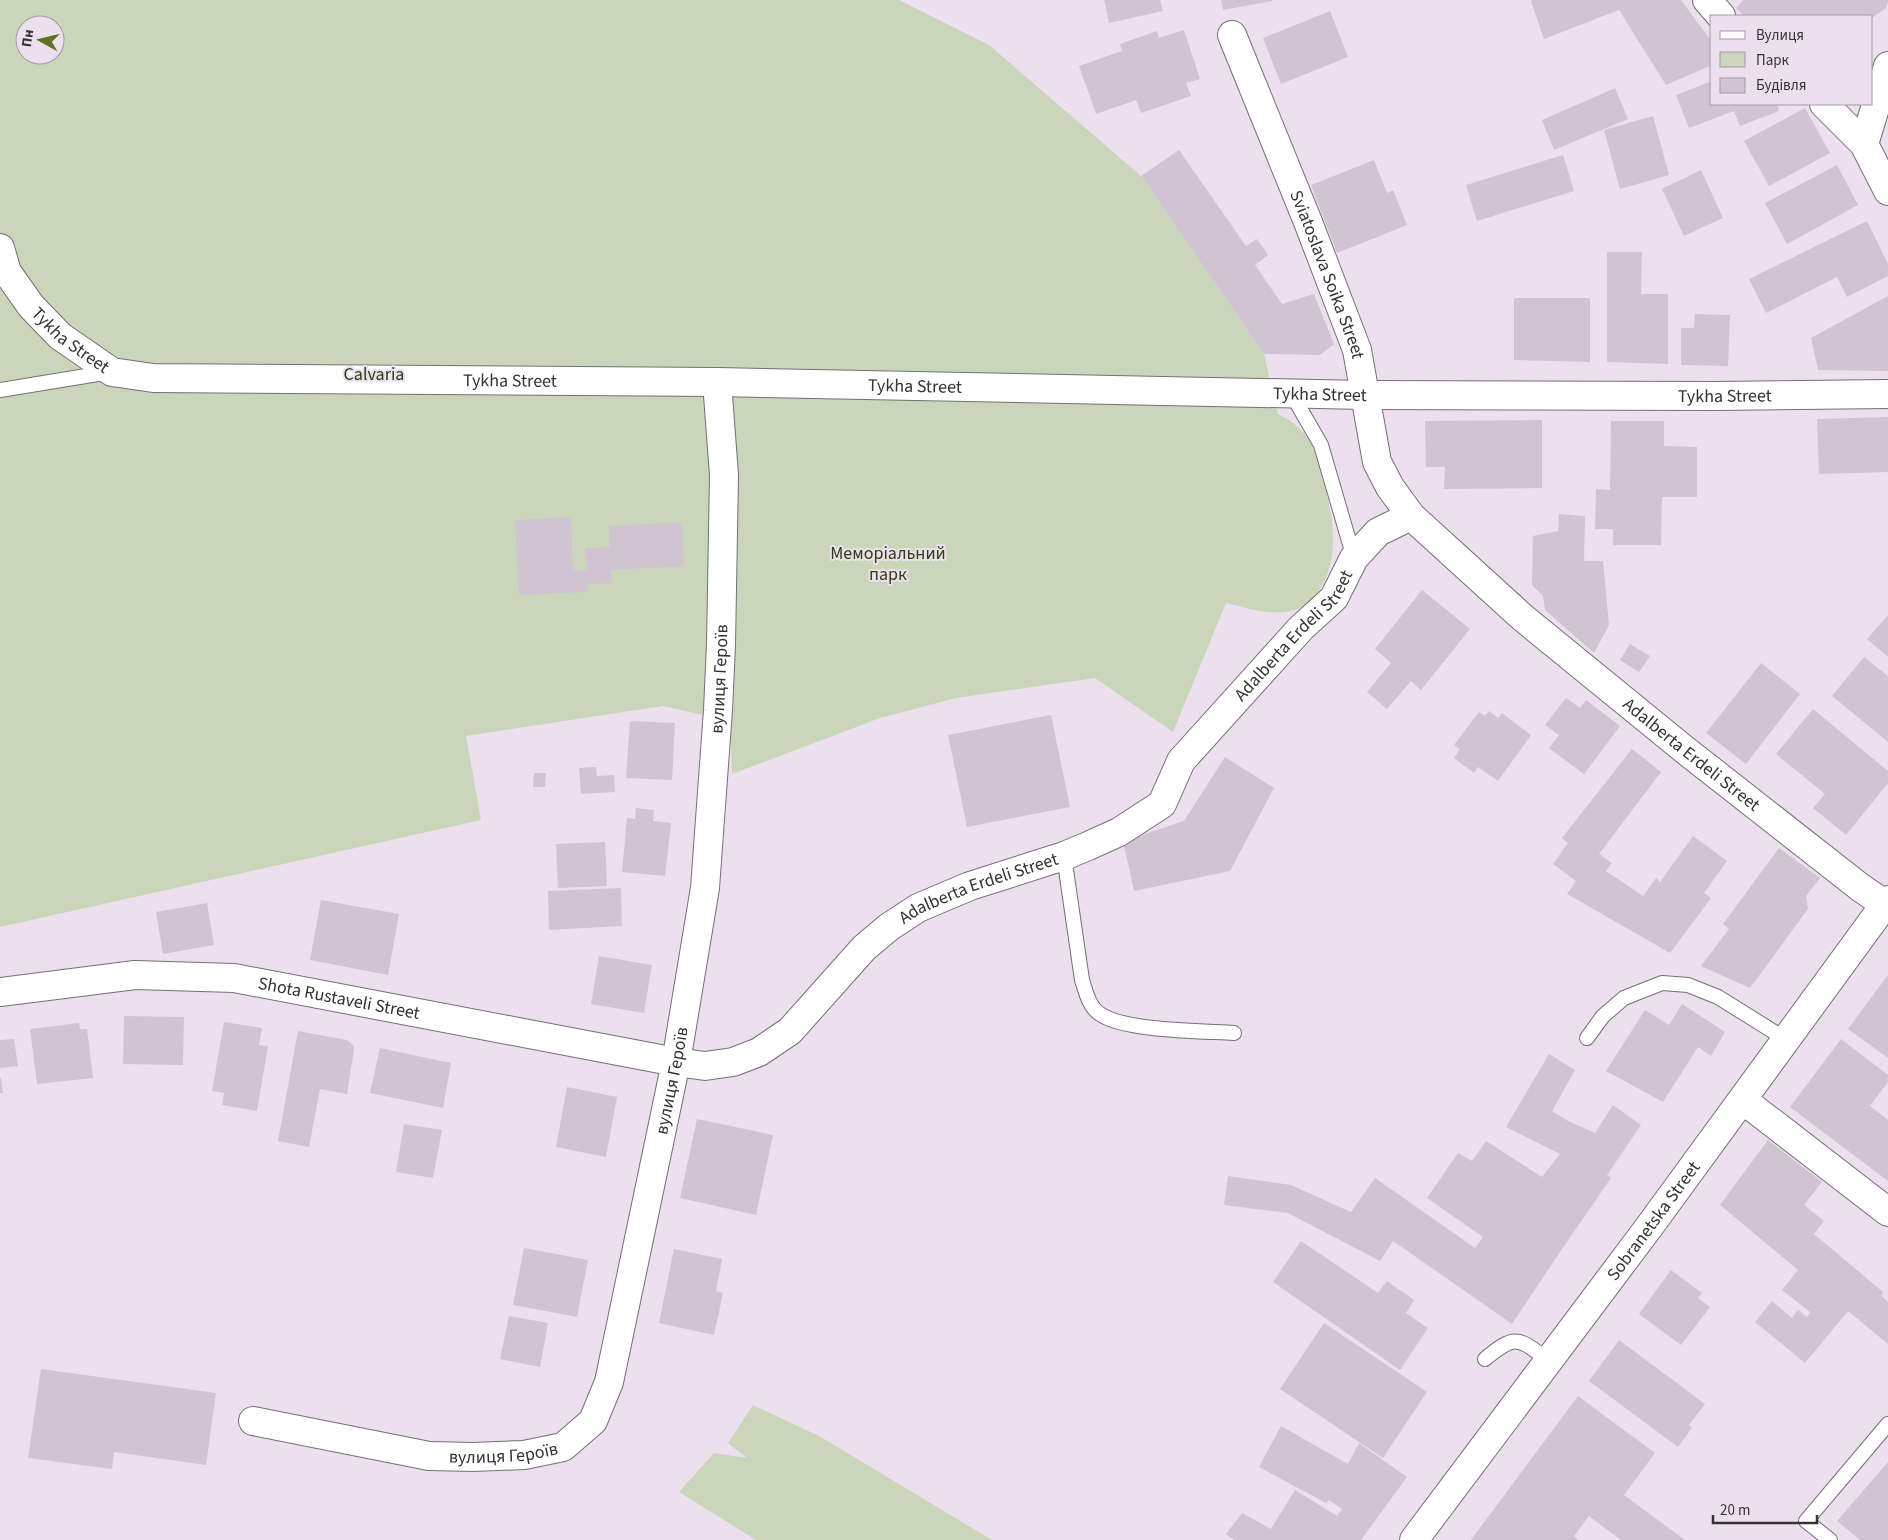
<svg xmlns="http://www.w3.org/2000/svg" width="1888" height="1540" viewBox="0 0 1888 1540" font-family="'Source Sans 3',sans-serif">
  <rect width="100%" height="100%" fill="#ecdfee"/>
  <!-- green -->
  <g fill="#cad6b9" fill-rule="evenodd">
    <path d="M0 0H899L989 45 1141 176 1264 354 1278 414C1294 421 1307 434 1315 450 1318 458 1320 468 1322 476 1332 512 1341 553 1321 587 1317 595 1312 602 1304 606 1280 619 1250 609 1226 603L1173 732 1095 678 956 698 880 718 732 774 730 721 663 706 466 736 481 820 0 927ZM25 25H55V55H25Z"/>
    <polygon points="753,1405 819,1436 992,1540 756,1540 679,1492 714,1453 747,1458 728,1443"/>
  </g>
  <!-- building -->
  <g fill="#d0c4d3">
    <polygon points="1104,0 1160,0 1163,11 1109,23"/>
    <polygon points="1221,0 1272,0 1272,1 1223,10"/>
    <polygon points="1534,0 1681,0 1712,42 1712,65 1666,85 1619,10 1544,39 1531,1"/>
    <polygon points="1743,0 1888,0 1888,2 1886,8 1872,18 1872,16 1745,16 1736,8"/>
    <polygon points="1330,11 1348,57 1281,84 1263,38"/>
    <polygon points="1184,30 1200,79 1186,83 1191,96 1141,113 1136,100 1096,114 1079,66 1122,51 1120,44 1157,31 1159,38"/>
    <polygon points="1712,81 1712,104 1777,104 1779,111 1740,126 1734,111 1689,128 1676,95"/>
    <polygon points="1615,88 1628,119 1554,150 1542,120"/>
    <polygon points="1805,108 1830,153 1769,186 1744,141"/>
    <polygon points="1653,116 1669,175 1620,189 1604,130"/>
    <polygon points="1179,150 1246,246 1257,239 1268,255 1255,265 1282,304 1314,294 1334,344 1320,355 1264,354 1141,176"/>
    <polygon points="1563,155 1574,191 1477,221 1466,185"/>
    <polygon points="1374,160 1387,193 1393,190 1407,225 1337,253 1311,185"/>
    <polygon points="1837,165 1858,205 1787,244 1765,203"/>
    <polygon points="1701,170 1723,218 1684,236 1662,189"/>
    <polygon points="1867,221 1888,264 1888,276 1847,297 1837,277 1766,313 1749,279"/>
    <polygon points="1607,252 1642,252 1641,294 1668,294 1668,364 1607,362"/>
    <polygon points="1888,296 1888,371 1818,370 1811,338"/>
    <polygon points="1514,298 1590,298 1590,362 1514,360"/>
    <polygon points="1695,314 1730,315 1728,366 1681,365 1681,328 1694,328"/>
    <polygon points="1888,417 1888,472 1819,474 1817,419"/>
    <polygon points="1542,420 1542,488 1444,489 1445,467 1426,467 1425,421"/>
    <polygon points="1611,421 1664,421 1664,446 1697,447 1697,497 1662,497 1661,545 1613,545 1613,529 1595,529 1596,489 1610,490"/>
    <polygon points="1559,514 1585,516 1584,561 1603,561 1609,625 1594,653 1545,610 1543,596 1532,585 1533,536 1558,531"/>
    <polygon points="571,517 573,570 587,570 585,548 610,547 609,526 682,522 684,566 611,570 612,583 587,584 588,592 519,595 515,520"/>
    <polygon points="1422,590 1470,629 1421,690 1411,681 1387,709 1367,692 1391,663 1375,649"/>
    <polygon points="1888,615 1888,657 1867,639"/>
    <polygon points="1630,644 1650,656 1639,672 1620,660"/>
    <polygon points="1864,657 1888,676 1888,742 1832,696"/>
    <polygon points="1761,663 1800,694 1746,764 1706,733"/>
    <polygon points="1566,698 1580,708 1586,700 1620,726 1584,774 1549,748 1559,735 1545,725"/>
    <polygon points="1813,709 1888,771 1888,783 1846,835 1813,808 1825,794 1776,754"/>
    <polygon points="1489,711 1498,718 1502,713 1531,735 1498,781 1478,767 1474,773 1454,758 1460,749 1454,745 1479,712 1485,716"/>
    <polygon points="1051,715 1070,807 967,827 948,735"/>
    <polygon points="630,721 675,723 672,780 626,778"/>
    <polygon points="1632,749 1661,772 1599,854 1612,863 1606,871 1643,896 1656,878 1660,882 1693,836 1727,861 1704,893 1711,898 1670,953 1567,894 1576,881 1553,864 1568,843 1562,838"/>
    <polygon points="1225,757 1274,788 1230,871 1134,891 1123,841 1184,821"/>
    <polygon points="596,767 597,776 614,775 615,792 581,794 579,768"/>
    <polygon points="534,773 546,773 545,787 533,787"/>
    <polygon points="636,808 654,810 653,821 671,823 665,876 622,872 627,818 635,819"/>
    <polygon points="605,842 607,886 558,888 556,844"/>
    <polygon points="1779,848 1820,878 1806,896 1808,909 1750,988 1701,966 1729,929 1723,924"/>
    <polygon points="621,888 622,926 549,930 548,891"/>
    <polygon points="321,900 399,914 388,975 310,960"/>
    <polygon points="207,903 214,945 163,954 156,912"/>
    <polygon points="599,956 652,965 644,1013 591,1004"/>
    <polygon points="1888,975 1888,1058 1848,1029"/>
    <polygon points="1682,1004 1725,1032 1711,1056 1698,1047 1663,1102 1606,1071 1645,1010 1669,1025"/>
    <polygon points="124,1016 184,1017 183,1065 123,1064"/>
    <polygon points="224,1022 262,1028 259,1045 268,1046 257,1111 222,1105 224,1093 212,1091"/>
    <polygon points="79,1023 80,1029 87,1029 93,1078 37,1084 30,1029"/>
    <polygon points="298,1031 347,1040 353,1045 354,1050 347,1094 320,1089 309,1147 278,1141"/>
    <polygon points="14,1039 18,1066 0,1068 0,1040"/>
    <polygon points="1841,1039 1888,1075 1888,1082 1870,1106 1888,1120 1888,1181 1790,1107"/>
    <polygon points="380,1048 451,1063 443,1108 370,1093"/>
    <polygon points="1549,1054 1575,1070 1552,1111 1568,1121 1595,1133 1613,1105 1641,1125 1607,1175 1611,1178 1560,1252 1512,1324 1393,1241 1380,1261 1288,1213 1224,1205 1228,1176 1291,1185 1351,1212 1375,1178 1475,1248 1483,1237 1427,1198 1458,1153 1472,1161 1486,1141 1542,1177 1560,1154 1506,1127"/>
    <polygon points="0,1078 1,1078 3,1093 0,1093"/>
    <polygon points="567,1087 617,1097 606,1157 556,1147"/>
    <polygon points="697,1119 773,1135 756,1215 680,1198"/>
    <polygon points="404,1124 442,1130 433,1178 396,1172"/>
    <polygon points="1768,1140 1822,1182 1804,1205 1824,1221 1814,1234 1883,1292 1882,1296 1888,1302 1888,1344 1848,1311 1805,1363 1755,1322 1772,1301 1792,1318 1798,1310 1807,1317 1810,1312 1782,1290 1798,1270 1720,1205"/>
    <polygon points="1301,1241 1378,1293 1387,1281 1414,1300 1406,1313 1428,1328 1400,1370 1273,1282"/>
    <polygon points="524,1248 588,1260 577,1317 513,1305"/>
    <polygon points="674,1249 722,1259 716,1291 723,1293 714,1335 659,1323"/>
    <polygon points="1671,1270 1702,1293 1698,1298 1710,1307 1681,1345 1639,1314"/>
    <polygon points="509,1316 548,1323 540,1367 500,1359"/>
    <polygon points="1324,1323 1427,1392 1383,1458 1280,1389"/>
    <polygon points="1619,1340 1705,1404 1689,1425 1692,1428 1678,1447 1589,1381"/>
    <polygon points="41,1369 216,1393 206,1465 114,1452 112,1469 28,1458"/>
    <polygon points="1578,1396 1655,1453 1624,1495 1685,1540 1621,1540 1589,1516 1574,1536 1578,1540 1471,1540"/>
    <polygon points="1281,1426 1348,1464 1359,1443 1407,1477 1361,1540 1234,1540 1226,1534 1242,1513 1271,1529 1295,1490 1337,1516 1342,1509 1329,1500 1326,1503 1259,1467"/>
    <polygon points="1888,1462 1888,1540 1860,1540 1837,1521"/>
  </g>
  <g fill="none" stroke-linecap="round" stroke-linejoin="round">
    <!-- lane casing -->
    <g stroke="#786d7a" stroke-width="16">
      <g id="lane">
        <polyline points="0,390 110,372"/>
        <polyline points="1291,393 1321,445 1354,558"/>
        <path d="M1064 856 1082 980C1086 992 1089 1007 1100 1014 1124 1031 1202 1031 1234 1033"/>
        <polyline points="1587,1038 1603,1016 1624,998 1662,983 1688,985 1718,997 1787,1040"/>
        <path d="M1485 1359C1516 1333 1518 1338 1548 1360"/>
        <polyline points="1830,1540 1806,1521 1888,1424"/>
      </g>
    </g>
    <!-- street casing -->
    <g stroke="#786d7a" stroke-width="30">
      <g id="street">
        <polyline points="1707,0 1721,16"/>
        <path id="s1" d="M1232 35 1308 222 1357 350 1377 462 1390 487 1411 516 1522 617 1685 750 1861 888 1885 904"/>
        <polyline points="1824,104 1864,144 1888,191"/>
        <polyline points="1864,144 1888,66"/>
        <path id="s2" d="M0 248 7 272 31 306 60 336 112 372 153 378 717 382 1365 395 1714 396 1888 394"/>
        <path id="s3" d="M0 992 135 975 234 978 676 1062 705 1066 733 1062 759 1052 790 1031 864 948 889 927 918 908 970 886 1064 856 1088 846 1119 832 1162 804 1181 761 1301 628 1334 598 1354 558 1378 532 1411 516"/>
        <polyline points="1743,1100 1888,1212"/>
        <path id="s4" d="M253 1421 429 1456 473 1457 524 1455 563 1447 593 1421 609 1382 676 1062 705 888 718 710 721 645 724 475 717 382"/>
      </g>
    </g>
    <!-- secondary casing -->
    <g stroke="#786d7a" stroke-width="30">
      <g id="secondary">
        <path id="s5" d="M1414 1540 1649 1227 1888 900"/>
      </g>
    </g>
    <!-- lane -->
    <use href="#lane" stroke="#fff" stroke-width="14"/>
    <!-- street -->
    <use href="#street" stroke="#fff" stroke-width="28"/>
    <!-- secondary -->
    <use href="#secondary" stroke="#fff" stroke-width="28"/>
  </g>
  <g text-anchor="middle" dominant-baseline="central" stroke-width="4" stroke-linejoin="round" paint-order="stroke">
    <!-- street labels -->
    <g font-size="18" fill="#363137" stroke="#ecdfee">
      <text stroke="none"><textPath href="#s1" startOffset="258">Sviatoslava Soika Street</textPath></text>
      <text stroke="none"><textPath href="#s2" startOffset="119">Tykha Street</textPath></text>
      <text stroke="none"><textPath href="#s2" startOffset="570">Tykha Street</textPath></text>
      <text stroke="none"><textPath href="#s2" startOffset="975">Tykha Street</textPath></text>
      <text stroke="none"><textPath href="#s2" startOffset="1380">Tykha Street</textPath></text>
      <text stroke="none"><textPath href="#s2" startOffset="1785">Tykha Street</textPath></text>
      <text stroke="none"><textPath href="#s3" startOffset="1469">Adalberta Erdeli Street</textPath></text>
      <text stroke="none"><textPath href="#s4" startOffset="1109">вулиця Героїв</textPath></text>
      <text stroke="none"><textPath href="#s1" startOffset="885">Adalberta Erdeli Street</textPath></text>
      <text stroke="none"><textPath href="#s3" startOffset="1050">Adalberta Erdeli Street</textPath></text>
      <text stroke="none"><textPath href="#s3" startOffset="342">Shota Rustaveli Street</textPath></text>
      <text stroke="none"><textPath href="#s4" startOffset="704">вулиця Героїв</textPath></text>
      <text stroke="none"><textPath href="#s5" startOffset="399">Sobranetska Street</textPath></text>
      <text stroke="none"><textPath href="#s4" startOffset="254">вулиця Героїв</textPath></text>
    </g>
    <!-- park labels -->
    <g font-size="18" fill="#2f3e10" stroke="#ecdfee">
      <text x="374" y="374">Calvaria</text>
      <text x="888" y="553">Меморіальний<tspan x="888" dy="21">парк</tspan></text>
    </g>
  </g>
  <!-- legend -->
  <rect x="1710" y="15" width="162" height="90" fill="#ecdfee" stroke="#a399a5"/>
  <rect x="1720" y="31" width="25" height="8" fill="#ffffff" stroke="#a399a5"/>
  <text x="1756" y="40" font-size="15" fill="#363137">Вулиця</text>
  <rect x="1720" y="52" width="25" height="15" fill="#cad6b9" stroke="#a399a5"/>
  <text x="1756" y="65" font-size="15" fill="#363137">Парк</text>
  <rect x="1720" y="78" width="25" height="15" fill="#d0c4d3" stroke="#a399a5"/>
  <text x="1756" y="90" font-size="15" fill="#363137">Будівля</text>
  <!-- north arrow -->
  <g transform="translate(40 40) rotate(278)"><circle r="24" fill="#ecdfee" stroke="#a399a5"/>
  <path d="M0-4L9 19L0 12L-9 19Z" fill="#5e7323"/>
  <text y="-8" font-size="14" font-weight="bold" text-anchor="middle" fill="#363137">Пн</text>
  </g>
  <!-- scale -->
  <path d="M1713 1515v8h104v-8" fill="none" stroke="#363137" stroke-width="2.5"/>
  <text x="1720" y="1515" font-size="15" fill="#363137" stroke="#ecdfee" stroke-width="4" paint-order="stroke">20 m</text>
</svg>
